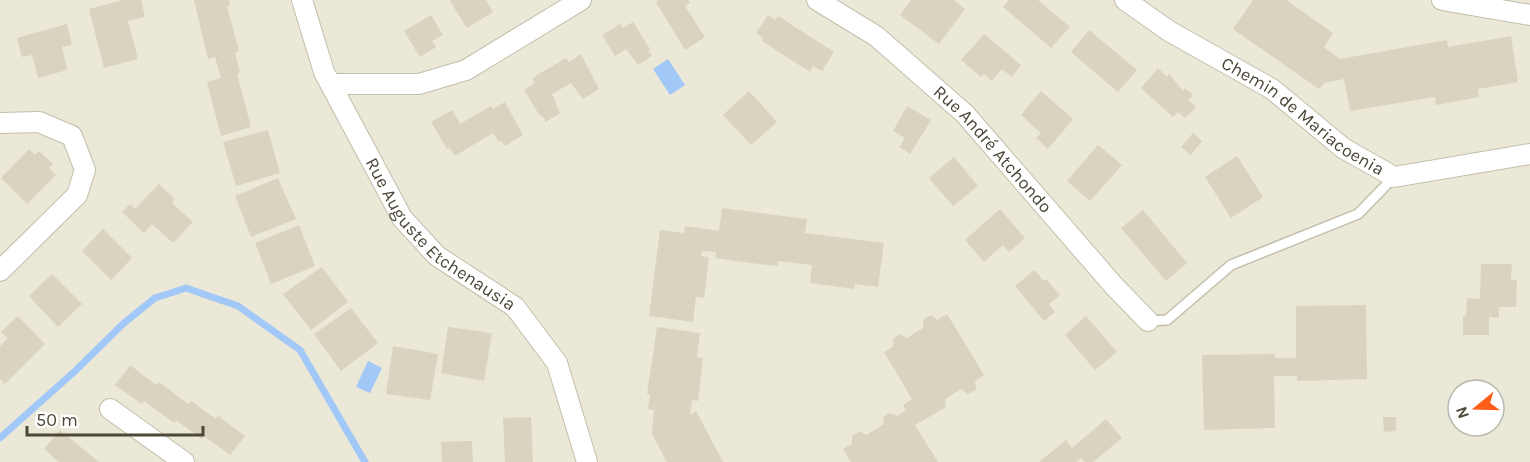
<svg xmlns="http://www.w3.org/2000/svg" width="1530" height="462" viewBox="0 0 1530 462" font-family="Karla,sans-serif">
  <rect width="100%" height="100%" fill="#f7f5eb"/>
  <!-- residential -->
  <path fill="#ebe8d8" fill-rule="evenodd" d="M0 0H1530V462H0ZM1458 390H1494V426H1458Z"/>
  <!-- water -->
  <g fill="#a2c8f8">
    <polygon points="668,59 685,85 670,95 653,69"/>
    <polygon points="368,361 382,368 370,393 356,387"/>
  </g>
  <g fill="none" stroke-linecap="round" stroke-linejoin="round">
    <!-- stream -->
    <polyline stroke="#a2c8f8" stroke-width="7" points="0,438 74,372 124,323 155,298 186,288 238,306 300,350 365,462"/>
  </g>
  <!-- building -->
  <g fill="#dad3bf">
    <polygon points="123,0 141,0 145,17 128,21 138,59 104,68 89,9"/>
    <polygon points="194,0 229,0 230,5 227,6 239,51 235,52 240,73 237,74 251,127 221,136 207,82 221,78 215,57 208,59"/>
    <polygon points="452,0 486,0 493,12 467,28 450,1"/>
    <polygon points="659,0 688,0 690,3 685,6 705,37 685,50 656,2"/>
    <polygon points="911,0 954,0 965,9 939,44 900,15"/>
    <polygon points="1009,0 1038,0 1070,27 1051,48 1003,7"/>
    <polygon points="1253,0 1286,0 1333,33 1324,47 1340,59 1447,40 1448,47 1511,36 1518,82 1478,89 1479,97 1436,105 1435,97 1350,111 1344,79 1324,83 1319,89 1233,29"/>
    <polygon points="431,15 443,35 432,41 436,47 420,57 404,31"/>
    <polygon points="768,15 775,20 778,16 834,52 822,71 813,66 810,72 762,41 763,38 756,33"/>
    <polygon points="633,22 650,49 648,50 652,56 638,65 626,49 615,56 602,35 620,24 623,28"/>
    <polygon points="67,24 72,45 62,47 67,70 38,78 32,55 22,57 17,38"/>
    <polygon points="1089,30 1137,70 1118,92 1071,52"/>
    <polygon points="984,34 1021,65 1012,77 1002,69 992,81 984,74 981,77 961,60"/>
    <polygon points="581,54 599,89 583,99 571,83 552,94 560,113 546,122 542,115 540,116 524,90 535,83 532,79 537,75 566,58 569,62"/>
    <polygon points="1158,68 1167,77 1169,74 1183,91 1185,88 1193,95 1188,100 1196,107 1185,118 1178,112 1173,117 1141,88"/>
    <polygon points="749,91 777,122 751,145 723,115"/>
    <polygon points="1041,91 1073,119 1048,149 1036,138 1041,133 1021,115"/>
    <polygon points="505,102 523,135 505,146 501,141 499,142 493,133 455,156 450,148 447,149 431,122 452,110 460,124 491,106 493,109"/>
    <polygon points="907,106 931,120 910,154 899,147 905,138 893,131"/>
    <polygon points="268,130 280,173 236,186 223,142"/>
    <polygon points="1193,133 1202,141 1191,155 1181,147"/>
    <polygon points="1098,145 1122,165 1090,201 1067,181"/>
    <polygon points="29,149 35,155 39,151 53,164 49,168 56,175 27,204 1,178"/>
    <polygon points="1237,156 1263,197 1231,218 1205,177"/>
    <polygon points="954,157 978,186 953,206 929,178"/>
    <polygon points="278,178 296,219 251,237 235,196"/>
    <polygon points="159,184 175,199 172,203 193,222 173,243 152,224 144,233 122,212 130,204 135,209"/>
    <polygon points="722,208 807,219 805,233 884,243 878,287 855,284 854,289 810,283 812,265 778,261 778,266 750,263 715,258 716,252 702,251 701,256 709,257 704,298 696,297 693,322 649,316 660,230 684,233 685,226 719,231"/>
    <polygon points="1000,209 1025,238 1009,252 1003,245 984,262 965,240"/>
    <polygon points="1143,210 1187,263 1166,281 1121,228"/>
    <polygon points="299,225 315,266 271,284 255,243"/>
    <polygon points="103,229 132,258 111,280 82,251"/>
    <polygon points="1481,264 1512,264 1511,280 1517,280 1516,307 1499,307 1499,318 1489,317 1489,335 1463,335 1463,316 1466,316 1467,298 1480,299"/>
    <polygon points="322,267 348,302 311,330 283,294"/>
    <polygon points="1034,270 1044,281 1046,279 1060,295 1049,304 1055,312 1044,321 1015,286"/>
    <polygon points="52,274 82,304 58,327 29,296"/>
    <polygon points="1366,305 1367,379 1297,381 1297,376 1274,376 1275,428 1204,430 1202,355 1275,354 1275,358 1296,358 1296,306"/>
    <polygon points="351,308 378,343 341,371 314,334"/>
    <polygon points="947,314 984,375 975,381 976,390 968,394 961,389 945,399 946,407 915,425 938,462 851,462 843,449 852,444 852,436 860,431 866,435 884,424 883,417 890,413 897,416 906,410 903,405 912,399 884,352 893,347 893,339 900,334 907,338 923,328 923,320 931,315 937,320"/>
    <polygon points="18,316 45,344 5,384 0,379 0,346 8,338 1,332"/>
    <polygon points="1086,316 1117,352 1095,370 1065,335"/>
    <polygon points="448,327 492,333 484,381 441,373"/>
    <polygon points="657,327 700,333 697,357 703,358 698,401 692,400 690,415 696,411 723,462 667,462 652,434 654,410 648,409 650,394 647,394"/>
    <polygon points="393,346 438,354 430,400 386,394"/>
    <polygon points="130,365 156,385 159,382 188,404 191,401 216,419 218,416 245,436 230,455 204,436 202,439 176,420 174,423 144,401 142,404 115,385"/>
    <polygon points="531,417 533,462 505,462 503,418"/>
    <polygon points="1383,417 1396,417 1396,431 1384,432"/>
    <polygon points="1106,419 1122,438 1093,462 1085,462 1081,458 1076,462 1039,462 1066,440 1072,448"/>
    <polygon points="60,430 99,462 59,462 44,449"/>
    <polygon points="465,441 472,441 473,462 442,462 441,442"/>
  </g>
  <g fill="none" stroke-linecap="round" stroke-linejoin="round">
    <!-- service casing -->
    <g stroke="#c3bfac" stroke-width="12">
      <polyline id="service" points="1148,321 1167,320 1231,265 1358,214 1394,177"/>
    </g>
    <!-- minor casing -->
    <g stroke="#c3bfac" stroke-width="22">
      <g id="minor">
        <path id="s1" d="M302 0 324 72 402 218 437 256 515 307 557 363 587 462"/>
        <path id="s2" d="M817 0 876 36 965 114 1114 286 1148 321"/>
        <path id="s3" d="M1125 0 1169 31 1272 89 1343 148 1394 177 1530 154"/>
        <polyline points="1442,0 1530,15"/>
        <polyline points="331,84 419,84 466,70 581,0"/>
        <polyline points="0,123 39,122 72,136 85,170 77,195 0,271"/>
        <polyline points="110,409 184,462"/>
      </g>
    </g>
    <!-- service -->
    <use href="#service" stroke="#fff" stroke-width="9"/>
    <!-- minor -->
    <use href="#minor" stroke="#fff" stroke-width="20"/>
  </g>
  <g text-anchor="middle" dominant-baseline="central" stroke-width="6" stroke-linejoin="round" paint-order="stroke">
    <!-- street labels -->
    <g font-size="18" fill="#4c4737" stroke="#fff">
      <text stroke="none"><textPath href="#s3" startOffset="213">Chemin de Mariacoenia</textPath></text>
      <text stroke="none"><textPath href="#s2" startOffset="232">Rue André Atchondo</textPath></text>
      <text stroke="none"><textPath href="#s1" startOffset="279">Rue Auguste Etchenausia</textPath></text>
    </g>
  </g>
  <!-- north arrow -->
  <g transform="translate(1476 408) rotate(251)"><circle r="28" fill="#ffffff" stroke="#b7b5af" stroke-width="1.5"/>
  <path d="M0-4.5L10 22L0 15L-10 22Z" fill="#ff5e19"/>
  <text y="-9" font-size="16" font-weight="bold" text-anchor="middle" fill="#4c4737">N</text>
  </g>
  <!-- scale -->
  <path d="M27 426v9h176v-9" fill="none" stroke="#4c4737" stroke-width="3"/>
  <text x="36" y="426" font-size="18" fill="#4c4737" stroke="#ffffff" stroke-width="4.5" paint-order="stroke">50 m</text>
</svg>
